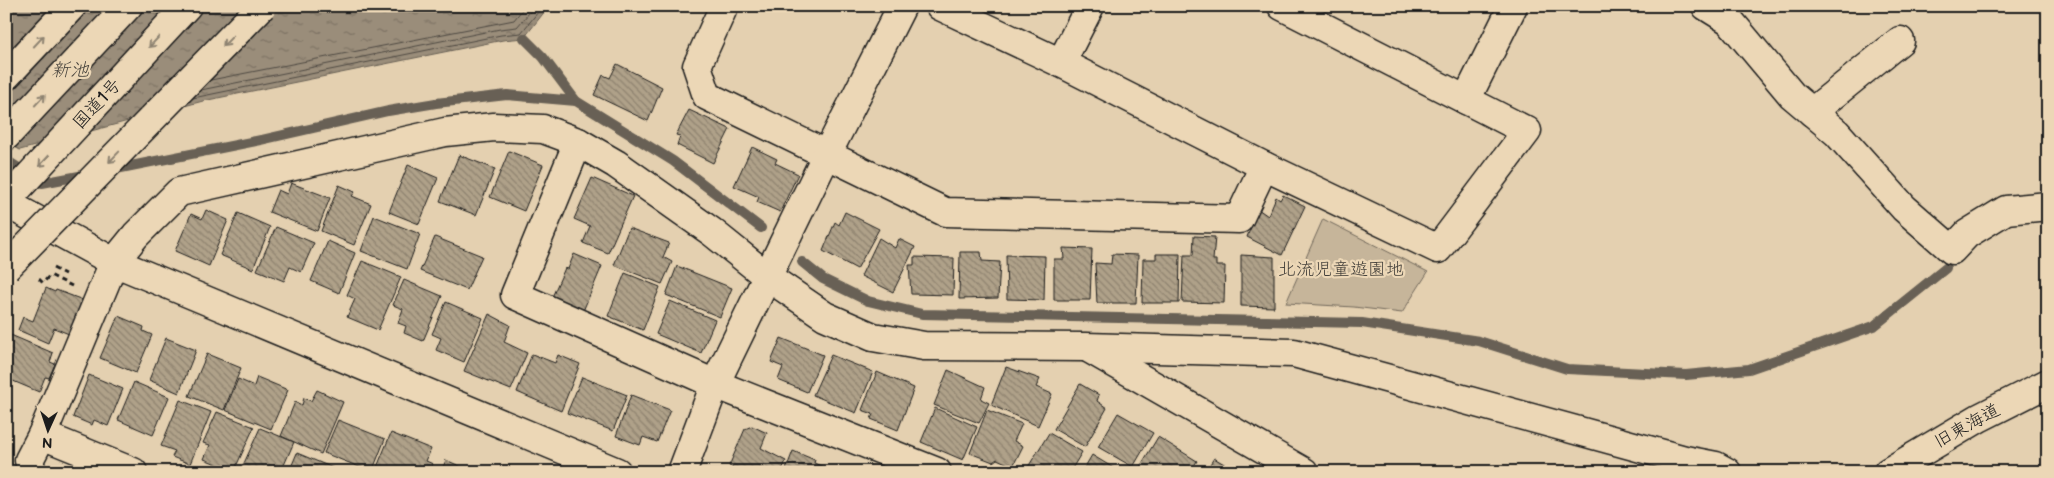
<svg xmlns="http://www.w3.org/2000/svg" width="2054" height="478" viewBox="0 0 2054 478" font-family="'Balsamiq Sans','Klee One',sans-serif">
  <defs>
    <pattern id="water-ripples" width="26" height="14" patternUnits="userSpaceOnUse" patternTransform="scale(1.25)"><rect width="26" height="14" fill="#9a8d7a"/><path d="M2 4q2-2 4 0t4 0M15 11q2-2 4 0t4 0" fill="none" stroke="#7d7263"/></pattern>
    <pattern id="building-back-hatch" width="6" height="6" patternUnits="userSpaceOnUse" patternTransform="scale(1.25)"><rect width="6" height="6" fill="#afa189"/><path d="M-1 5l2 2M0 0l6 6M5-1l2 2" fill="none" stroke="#8e826f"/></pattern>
  </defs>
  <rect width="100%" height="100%" fill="#e4d0b0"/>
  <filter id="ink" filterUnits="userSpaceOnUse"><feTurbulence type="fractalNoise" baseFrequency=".02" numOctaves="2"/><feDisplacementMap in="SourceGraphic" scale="10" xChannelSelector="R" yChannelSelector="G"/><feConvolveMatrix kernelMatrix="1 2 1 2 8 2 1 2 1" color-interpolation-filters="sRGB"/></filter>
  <g filter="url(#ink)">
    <!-- green -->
    <polygon fill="#c6b59a" stroke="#71685b" points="1323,219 1428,272 1402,313 1354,307 1286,303"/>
    <!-- water -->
    <polygon fill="url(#water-ripples)" stroke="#686054" points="16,6 549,6 524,38 503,40 203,101 20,150 6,142 6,17"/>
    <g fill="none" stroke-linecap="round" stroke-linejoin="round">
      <!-- shore -->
      <g stroke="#4e4942" stroke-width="1">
        <polyline points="211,80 514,20 525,6"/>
        <polyline points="201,90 500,29 517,27 535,6"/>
        <polyline points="193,98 501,35 521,33 543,6"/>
      </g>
      <!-- stream -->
      <g stroke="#686054" stroke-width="10">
        <polyline points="524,38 543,57 576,101 673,161 761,228"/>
        <polyline points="6,160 42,183 90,174"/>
        <polyline points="111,170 261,140 388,111 436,103 507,95 576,101"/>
        <polyline points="802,262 823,279 868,301 922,314 1362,323 1479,341 1567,369 1686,375 1749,369 1874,326 1946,268"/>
      </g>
    </g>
    <!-- building -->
    <g fill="url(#building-back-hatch)" stroke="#1c1c1c">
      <polygon points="617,64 662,87 648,121 594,95 603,75 610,78"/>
      <polygon points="689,110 730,129 713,163 677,145 680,136 676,135"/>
      <polygon points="752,147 777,159 775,163 798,174 780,212 757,202 759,197 734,186"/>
      <polygon points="509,151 543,165 524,211 490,197"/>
      <polygon points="459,155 495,169 476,215 440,201"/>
      <polygon points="408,165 438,178 419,224 389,212"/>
      <polygon points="592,178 633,196 608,253 583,243 590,226 574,219"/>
      <polygon points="291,183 330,198 317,231 269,212 278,190 287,194"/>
      <polygon points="339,185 355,192 352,196 371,204 354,245 321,231"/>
      <polygon points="1283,195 1305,206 1282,255 1247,237 1258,209 1268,216 1276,197 1280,200"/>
      <polygon points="206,210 228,220 209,266 175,251 191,214 202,219"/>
      <polygon points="845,212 879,229 857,269 823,251 835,222 839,225"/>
      <polygon points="238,213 270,227 253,269 220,255"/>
      <polygon points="374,216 420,234 407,269 361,251"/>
      <polygon points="276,227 314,243 301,272 290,267 284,281 257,270"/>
      <polygon points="629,228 669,243 663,257 672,262 662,284 614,265"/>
      <polygon points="1194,236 1215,237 1213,260 1216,260 1216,266 1225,266 1224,303 1182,302 1184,255 1193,255"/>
      <polygon points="435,237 482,256 467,290 420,271"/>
      <polygon points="879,238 895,248 899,239 915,247 893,292 861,276"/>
      <polygon points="328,241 355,253 339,293 311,281"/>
      <polygon points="1063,248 1092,249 1090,300 1054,300 1054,259 1064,259"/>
      <polygon points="960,252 981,252 982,261 1000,262 998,298 959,299"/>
      <polygon points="574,254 602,266 583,311 552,297 565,268 568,269"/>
      <polygon points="1112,254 1138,255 1136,303 1097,303 1095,263 1111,264"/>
      <polygon points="1156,254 1180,254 1179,303 1142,303 1143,259 1156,259"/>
      <polygon points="1006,255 1045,256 1044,300 1007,299"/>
      <polygon points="1241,255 1274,257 1274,307 1241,306"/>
      <polygon points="914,257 954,258 953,295 911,294 909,265 914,265"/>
      <polygon points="362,261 401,277 378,330 347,317 355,299 347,295"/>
      <polygon points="677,266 732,288 720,317 666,295"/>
      <polygon points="625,273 660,287 643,330 608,316"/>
      <polygon points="404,280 442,296 423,341 404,333 406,326 398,323 403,309 393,305"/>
      <polygon points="46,288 55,292 56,290 83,300 69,334 54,328 48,343 18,330 23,317 33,321"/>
      <polygon points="670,301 715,320 701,353 656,334"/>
      <polygon points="446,302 483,318 464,362 436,350 441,338 432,334"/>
      <polygon points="489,314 510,325 504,342 527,353 511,390 464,371"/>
      <polygon points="118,316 144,327 143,331 152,335 136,373 100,358"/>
      <polygon points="6,333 53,353 50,362 55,364 49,378 45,377 39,392 6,378"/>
      <polygon points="166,338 196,350 179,393 149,380"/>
      <polygon points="781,338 823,355 807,392 778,380 783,367 771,362"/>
      <polygon points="207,354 241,368 224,410 189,396"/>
      <polygon points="532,354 555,363 558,355 580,364 561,411 517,392"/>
      <polygon points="831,355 873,372 856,413 813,395"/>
      <polygon points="1006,367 1040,379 1036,387 1052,394 1038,426 991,405"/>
      <polygon points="948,370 985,387 981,399 989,403 979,423 934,405"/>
      <polygon points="877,372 914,388 898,430 871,419 873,414 862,410"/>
      <polygon points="89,375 123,389 108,426 94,420 92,425 73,417"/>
      <polygon points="257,377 288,390 271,429 225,410 238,379 254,386"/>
      <polygon points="582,377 627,395 613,431 567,413"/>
      <polygon points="134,382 169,397 153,435 118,420"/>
      <polygon points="1080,384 1099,395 1097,401 1107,408 1085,447 1054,429"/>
      <polygon points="317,390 343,402 321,454 281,436 295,402 302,405 304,398 311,401"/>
      <polygon points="631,395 670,410 657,442 643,437 640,445 616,436"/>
      <polygon points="180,400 211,412 190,464 172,457 175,451 161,446"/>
      <polygon points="935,408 977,427 963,460 921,442"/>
      <polygon points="987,410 1022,424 1014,441 1023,446 1013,466 997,459 993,462 970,453"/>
      <polygon points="217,412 254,427 234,471 204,459 210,445 203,443"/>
      <polygon points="1118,413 1153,433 1133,467 1098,447"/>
      <polygon points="338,420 385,439 372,472 324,453"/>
      <polygon points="752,426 767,433 761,448 786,461 781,472 743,472 729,466 745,429"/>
      <polygon points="260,428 294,442 281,472 240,472"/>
      <polygon points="391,433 431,449 426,461 433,464 429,472 375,472"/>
      <polygon points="1049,433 1082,452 1070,472 1025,472"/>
      <polygon points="1158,437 1197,461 1190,472 1138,470"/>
      <polygon points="793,451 815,460 814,463 835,472 785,472"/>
      <polygon points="297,453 333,468 331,472 289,472"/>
      <polygon points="1092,455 1120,472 1082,472"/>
      <polygon points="1214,458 1231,468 1229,472 1205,472"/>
      <polygon points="446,460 473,472 441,472"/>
      <polygon points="67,467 80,472 65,472"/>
    </g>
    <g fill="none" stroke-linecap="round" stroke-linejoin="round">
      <!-- minor casing -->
      <g stroke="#1c1c1c" stroke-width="31">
        <g id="minor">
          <polyline points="724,6 697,66 707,96 945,212 1239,219 1264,166"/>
          <polyline points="940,6 1061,63 1264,166 1438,249 1527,131 1282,6"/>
          <polyline points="1706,6 1730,21 1792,95 1837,133 1904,208 1952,250 1967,234 2006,210 2048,206"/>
          <polyline points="1061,63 1090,6"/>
          <polyline points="6,76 72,6"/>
          <polyline points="1466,100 1513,6"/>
          <polyline points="1812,112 1900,41"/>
          <polyline points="578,142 515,295 715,384 937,472"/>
          <polyline points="1090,349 1304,472"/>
          <polyline points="42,435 133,472"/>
          <polyline points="32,472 29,460 42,435 114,262 136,235 179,192 445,132 494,127 543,129 578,142 616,164 712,232 768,277 825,316 873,337 924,346 1086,347 1294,353 1685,460 1716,466 1727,472"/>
          <polyline points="682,472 715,384 827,154 902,6"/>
          <polyline points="1888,472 1979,418 2048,383"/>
        </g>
      </g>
      <!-- tertiary casing -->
      <g stroke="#1c1c1c" stroke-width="31">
        <polyline id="tertiary" points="6,203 114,262 617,472"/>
      </g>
      <!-- trunk casing -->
      <g stroke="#1c1c1c" stroke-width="31">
        <g id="trunk">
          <polyline points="6,136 128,6"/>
          <polyline points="6,201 187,6"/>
        </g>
      </g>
      <!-- path -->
      <g stroke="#1c1c1c" stroke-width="3" stroke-dasharray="5 4" stroke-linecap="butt">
        <polyline points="53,268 65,274"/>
        <polyline points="39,279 43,283 50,275 72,286"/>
      </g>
      <!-- minor -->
      <use href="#minor" stroke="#ecd7b6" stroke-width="28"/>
      <!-- tertiary -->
      <use href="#tertiary" stroke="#ecd7b6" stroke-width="28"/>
      <!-- trunk -->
      <use href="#trunk" stroke="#ecd7b6" stroke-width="28"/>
      <!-- minor-bridge casing -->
      <g stroke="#1c1c1c" stroke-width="31" stroke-linecap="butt">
        <polyline id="minor-bridge" points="6,268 262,6"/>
      </g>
      <!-- minor-bridge -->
      <use href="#minor-bridge" stroke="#ecd7b6" stroke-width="28"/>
    </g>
    <!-- one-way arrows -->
    <defs><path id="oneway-shaft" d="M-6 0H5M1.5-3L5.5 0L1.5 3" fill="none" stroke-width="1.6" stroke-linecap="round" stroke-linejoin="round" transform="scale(1.25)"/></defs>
    <g stroke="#8e8371">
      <use href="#oneway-shaft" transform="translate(39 41) rotate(-47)"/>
      <use href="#oneway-shaft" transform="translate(228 41) rotate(134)"/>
      <use href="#oneway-shaft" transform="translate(154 42) rotate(133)"/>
      <use href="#oneway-shaft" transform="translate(40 100) rotate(-47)"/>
      <use href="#oneway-shaft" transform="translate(114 157) rotate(134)"/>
      <use href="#oneway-shaft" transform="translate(44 161) rotate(133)"/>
    </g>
  </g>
  <g text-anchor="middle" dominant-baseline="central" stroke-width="4.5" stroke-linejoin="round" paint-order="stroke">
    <!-- street labels -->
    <g font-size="18" fill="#1c1c1c" stroke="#ecd7b6">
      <text transform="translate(97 104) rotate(-47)">国道1号</text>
      <text transform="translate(1967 426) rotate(-29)">旧東海道</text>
    </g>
    <!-- park labels -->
    <g font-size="18" fill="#46423c" stroke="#ecd7b6">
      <text x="1341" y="269">北流児童遊園地</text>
    </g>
    <!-- water labels -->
    <g font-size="19" font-style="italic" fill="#48443d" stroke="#ecd7b6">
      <text x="70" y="70">新池</text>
    </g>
  </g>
  <!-- margin -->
  <rect width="2054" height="478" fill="none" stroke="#ecd7b6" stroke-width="25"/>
  <rect x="12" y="12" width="2029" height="453" fill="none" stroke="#1c1c1c" stroke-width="2" filter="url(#ink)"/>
  <!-- north arrow -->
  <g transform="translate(48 430) rotate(183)" stroke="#ecd7b6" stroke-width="4" paint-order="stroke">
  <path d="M0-4L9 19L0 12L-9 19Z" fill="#1c1c1c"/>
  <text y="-8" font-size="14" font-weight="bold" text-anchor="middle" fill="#1c1c1c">N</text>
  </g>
</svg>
